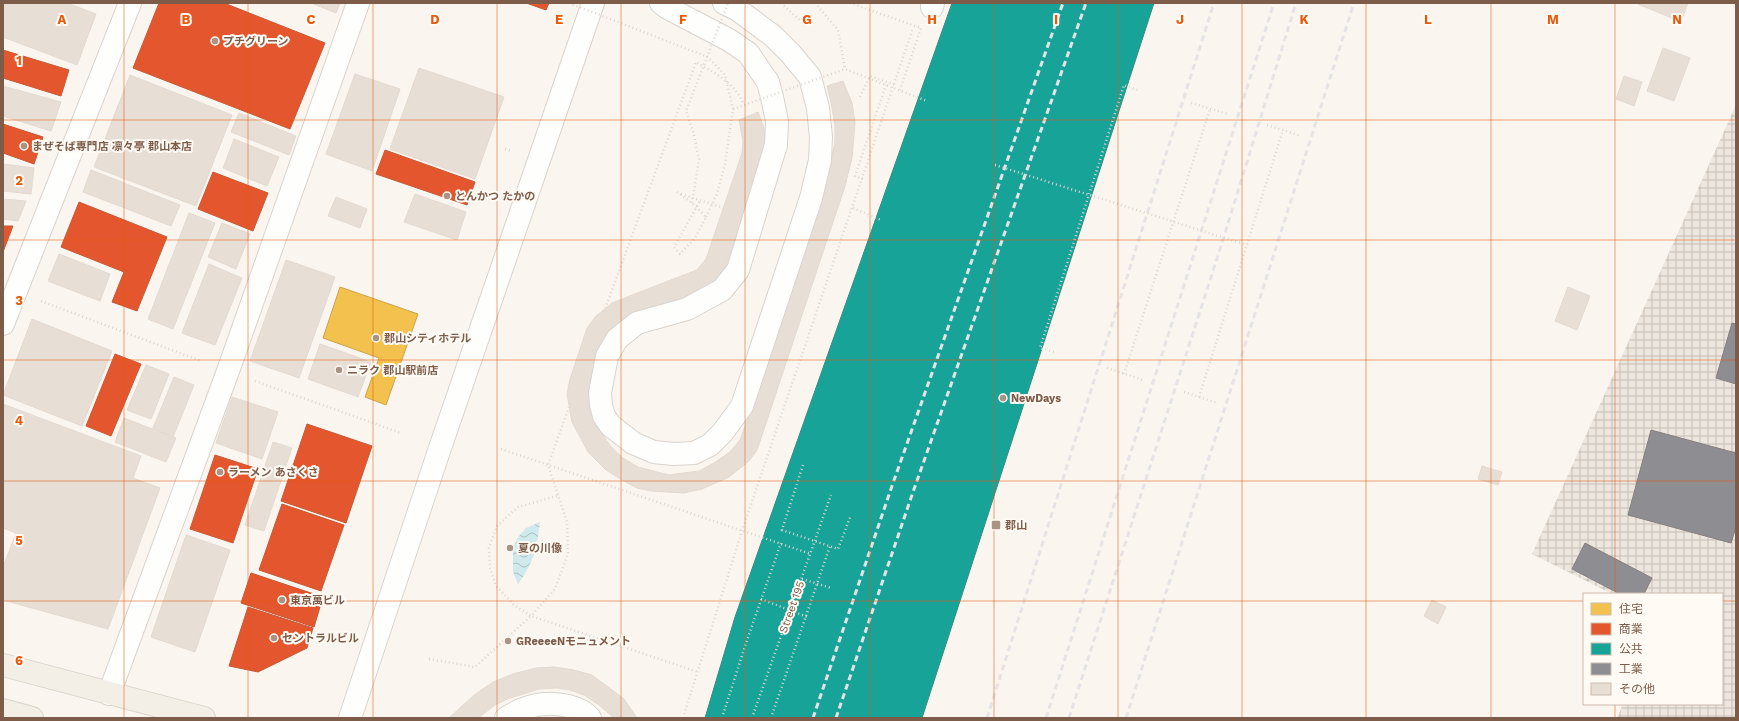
<svg xmlns="http://www.w3.org/2000/svg" width="1739" height="721" viewBox="0 0 1739 721" font-family="'Work Sans','Noto Sans JP',sans-serif">
  <defs>
    <pattern id="industrial-grid" width="8" height="8" patternUnits="userSpaceOnUse"><rect width="8" height="8" fill="#ede6df"/><path d="M0 4h8M4 0v8" fill="none" stroke="#c5beb7"/></pattern>
    <pattern id="water-waves" width="16" height="10" patternUnits="userSpaceOnUse"><rect width="16" height="10" fill="#cfe9ec"/><path d="M0 5q4-4 8 0t8 0" fill="none" stroke="#adc0c1"/></pattern>
  </defs>
  <rect width="100%" height="100%" fill="#faf6ef"/>
  <!-- industrial -->
  <polygon fill="url(#industrial-grid)" points="1736,105 1736,718 1617,718 1623,704 1722,704 1722,594 1612,594 1532,554"/>
  <!-- water -->
  <path fill="url(#water-waves)" d="M540 522C537 548 534 562 518 584L513 572V548L518 537 526 528Z"/>
  <!-- homes -->
  <polygon fill="#f2c14e" stroke="#cfa34d" points="340,287 418,314 386,405 365,397 379,358 323,338"/>
  <!-- shops -->
  <g fill="#e4572e" stroke="#c55936">
    <polygon points="159,3 224,3 325,43 290,129 133,68"/>
    <polygon points="526,3 549,3 546,10"/>
    <polygon points="3,50 69,70 61,96 3,78"/>
    <polygon points="3,124 43,137 34,164 3,153"/>
    <polygon points="385,150 475,182 467,205 376,174"/>
    <polygon points="213,172 268,193 253,231 198,209"/>
    <polygon points="79,202 167,237 137,311 112,302 124,272 61,247"/>
    <polygon points="3,226 13,226 3,252"/>
    <polygon points="115,354 141,364 111,436 86,426"/>
    <polygon points="307,424 372,446 346,523 281,501"/>
    <polygon points="215,455 258,469 233,543 190,529"/>
    <polygon points="282,504 344,525 321,591 259,570"/>
    <polygon points="251,573 323,597 314,627 241,603"/>
    <polygon points="248,607 313,628 307,648 258,672 229,666"/>
  </g>
  <!-- public -->
  <polygon fill="#17a398" stroke="#368e81" points="952,3 1154,3 922,718 705,718 735,617"/>
  <!-- industry -->
  <g fill="#8d8d92" stroke="#887f7c">
    <polygon points="1732,323 1736,324 1736,384 1716,378"/>
    <polygon points="1651,430 1736,453 1736,527 1731,543 1628,515"/>
    <polygon points="1585,543 1652,578 1644,594 1620,594 1572,569"/>
  </g>
  <!-- building -->
  <g fill="#e7dfd6" stroke="#e3d9d0">
    <polygon points="3,3 67,3 96,14 77,65 3,37"/>
    <polygon points="311,3 340,3 336,13"/>
    <polygon points="1639,3 1688,3 1681,22 1638,4"/>
    <polygon points="1663,48 1690,58 1674,101 1647,91"/>
    <polygon points="419,68 504,97 475,179 390,149"/>
    <polygon points="355,74 400,89 372,171 326,154"/>
    <polygon points="130,75 232,115 196,206 94,167"/>
    <polygon points="1624,76 1642,82 1634,106 1616,99"/>
    <polygon points="843,81 852,103 855,123 852,158 845,186 757,450 749,461 729,477 702,489 684,493 651,491 637,488 622,480 606,470 588,452 572,422 567,394 570,379 587,328 595,317 612,303 676,278 697,270 701,265 706,259 742,153 743,141 739,120 758,112 764,128 765,141 763,154 726,266 716,279 695,294 631,316 610,329 605,336 588,387 590,412 597,426 611,447 623,458 638,467 669,475 683,473 699,471 714,463 730,452 740,440 744,429 828,173 835,142 835,125 831,102 827,86"/>
    <polygon points="3,86 61,102 51,131 3,116"/>
    <polygon points="239,113 296,136 289,155 231,132"/>
    <polygon points="234,139 279,157 267,186 223,168"/>
    <polygon points="3,164 34,168 31,194 3,191"/>
    <polygon points="91,170 180,205 171,226 83,192"/>
    <polygon points="415,194 466,212 457,240 404,222"/>
    <polygon points="336,197 367,209 360,228 328,216"/>
    <polygon points="3,199 26,201 18,221 3,219"/>
    <polygon points="189,213 215,223 173,329 148,319"/>
    <polygon points="222,223 250,234 236,269 208,257"/>
    <polygon points="59,254 110,274 100,301 48,281"/>
    <polygon points="286,260 335,277 299,378 250,361"/>
    <polygon points="209,264 242,278 215,345 182,333"/>
    <polygon points="1568,287 1590,296 1577,330 1555,321"/>
    <polygon points="32,319 112,351 82,426 3,395"/>
    <polygon points="320,344 371,362 358,397 308,379"/>
    <polygon points="146,365 169,374 151,419 127,410"/>
    <polygon points="174,377 194,385 173,437 153,428"/>
    <polygon points="232,397 278,412 262,459 216,443"/>
    <polygon points="3,404 141,456 133,478 160,488 108,629 3,600 3,567 16,533 3,528"/>
    <polygon points="124,418 176,438 166,462 115,442"/>
    <polygon points="273,442 292,448 264,531 245,525"/>
    <polygon points="1482,466 1502,472 1498,485 1478,479"/>
    <polygon points="186,535 230,550 195,652 151,637"/>
    <polygon points="1432,600 1446,607 1438,624 1424,616"/>
    <polygon points="554,667 574,670 592,675 624,699 637,718 614,718 599,705 584,695 570,690 557,688 539,689 510,698 495,705 478,718 449,718 473,696 493,682 513,674 536,668"/>
  </g>
  <g fill="none" stroke-linecap="round" stroke-linejoin="round">
    <!-- minor casing -->
    <g stroke="#dad3cd" stroke-width="24">
      <g id="minor">
        <polyline points="661,3 666,7 729,40 748,53 768,82 772,97 777,121 776,145 738,270 722,290 687,309 637,323 617,339 607,356 600,393 601,405 604,416 610,425 633,443 654,452 674,454 694,453 710,445 723,432 742,406 811,198 820,160 821,137 818,108 810,77 791,54 773,36 738,10 724,3"/>
        <polyline points="932,7 933,3"/>
        <polyline points="3,324 130,3"/>
        <polyline points="109,694 228,371 358,3"/>
        <polyline points="350,718 440,448 593,3"/>
        <path d="M506 718C517 711 531 705 544 704 558 703 581 706 590 718"/>
      </g>
    </g>
    <!-- major casing -->
    <g stroke="#dcd2cb" stroke-width="24">
      <g id="major">
        <polyline points="3,665 204,718"/>
        <polyline points="3,710 32,718"/>
      </g>
    </g>
    <!-- path -->
    <g stroke="#dfd6d1" stroke-width="2.5" stroke-dasharray="1 3" stroke-linecap="butt">
      <polyline points="781,3 804,24 807,28"/>
      <polyline points="815,3 838,30 845,69"/>
      <polyline points="860,97 870,76 895,85"/>
      <polyline points="1191,103 1228,114"/>
      <polyline points="1267,125 1301,136"/>
      <polyline points="505,149 512,151"/>
      <polyline points="863,179 855,176 886,85"/>
      <polyline points="677,192 692,203 706,217 695,238 680,254 674,247 700,201"/>
      <polyline points="681,194 727,209"/>
      <polyline points="853,208 881,220"/>
      <polyline points="41,301 201,361"/>
      <path d="M604 312 696 62C713 72 735 83 743 103"/>
      <polyline points="1054,352 1040,348 1124,85 1138,90"/>
      <polyline points="1107,368 1143,380"/>
      <polyline points="1124,374 1210,109"/>
      <polyline points="255,381 401,433"/>
      <polyline points="1184,392 1217,403"/>
      <polyline points="1199,397 1283,130"/>
      <polyline points="501,449 811,554"/>
      <polyline points="803,465 782,530 838,549 851,515"/>
      <polyline points="557,496 518,507 497,526 489,548 490,568 496,586 514,605 531,616 555,589 568,554 567,522 548,465 571,402"/>
      <polyline points="802,579 831,588"/>
      <polyline points="761,599 807,617"/>
      <polyline points="429,659 475,667 531,616 698,672"/>
      <polyline points="683,718 742,531 913,28"/>
      <polyline points="722,718 746,643 781,543"/>
      <polyline points="752,718 831,495"/>
      <polyline points="771,718 830,546"/>
    </g>
    <!-- minor -->
    <use href="#minor" stroke="#fefefd" stroke-width="22"/>
    <!-- major -->
    <use href="#major" stroke="#f4efe6" stroke-width="22"/>
    <!-- rail -->
    <g stroke="#e6e3e6" stroke-width="3" stroke-dasharray="6 4" stroke-linecap="butt">
      <polyline points="813,718 892,486 1063,3"/>
      <polyline points="836,718 913,492 1086,3"/>
      <polyline points="987,718 1214,3"/>
      <polyline points="1046,718 1274,3"/>
      <polyline points="1069,718 1221,246 1296,3"/>
      <polyline points="1126,718 1354,3"/>
    </g>
    <!-- path-bridge -->
    <g stroke="#dfd6d1" stroke-width="2.5" stroke-dasharray="1 3" stroke-linecap="butt">
      <polyline points="569,3 708,57 725,75 733,109 725,164 717,194 706,217"/>
      <polyline points="850,3 921,28 900,90"/>
      <polyline points="733,109 845,69 927,101"/>
      <polyline points="995,165 1247,245"/>
      <polyline points="692,203 699,159 693,131 686,111 728,3"/>
    </g>
  </g>
  <!-- grid -->
  <path fill="none" stroke="#e8590c" stroke-width="1" stroke-opacity="0.55" d="M124 3V718M248 3V718M373 3V718M497 3V718M621 3V718M745 3V718M870 3V718M994 3V718M1118 3V718M1242 3V718M1366 3V718M1491 3V718M1615 3V594M3 120H1736M3 240H1736M3 360H1736M3 481H1736M3 601H1584M1722 601H1736M1615 704V718"/>
  <!-- markers -->
  <g fill="#a99384" stroke="#fffaf3" stroke-width="1.5">
    <circle cx="215" cy="41" r="4"/>
    <circle cx="24" cy="146" r="4"/>
    <circle cx="447" cy="196" r="4"/>
    <circle cx="376" cy="338" r="4"/>
    <circle cx="339" cy="370" r="4"/>
    <circle cx="1003" cy="398" r="4"/>
    <circle cx="220" cy="472" r="4"/>
    <rect x="991" y="520" width="10" height="10" rx="2"/>
    <circle cx="510" cy="548" r="4"/>
    <circle cx="282" cy="600" r="4"/>
    <circle cx="274" cy="638" r="4"/>
    <circle cx="508" cy="641" r="4"/>
  </g>
  <g text-anchor="middle" dominant-baseline="central" stroke-width="4" stroke-linejoin="round" paint-order="stroke">
    <!-- poi labels -->
    <g font-size="11" font-weight="bold" fill="#7d5d4a" stroke="#fffaf3" text-anchor="start">
      <text x="223" y="41">プチグリーン</text>
      <text x="32" y="146">まぜそば専門店 凛々亭 郡山本店</text>
      <text x="455" y="196">とんかつ たかの</text>
      <text x="384" y="338">郡山シティホテル</text>
      <text x="347" y="370">ニラク 郡山駅前店</text>
      <text x="1011" y="398">NewDays</text>
      <text x="228" y="472">ラーメン あさくさ</text>
      <text x="1005" y="525">郡山</text>
      <text x="518" y="548">夏の川像</text>
      <text x="290" y="600">東京萬ビル</text>
      <text x="282" y="638">セントラルビル</text>
      <text x="516" y="641">GReeeeNモニュメント</text>
    </g>
    <!-- street labels -->
    <g font-size="11" fill="#7d5d4a" stroke="#fffaf3">
      <text transform="translate(792 607) rotate(-70)">Street 195</text>
    </g>
  </g>
  <g font-size="13" text-anchor="middle" font-weight="bold" fill="#e8590c" stroke="#fffaf3" stroke-width="4" stroke-linejoin="round" paint-order="stroke">
    <text x="62" y="24">A</text>
    <text x="186" y="24">B</text>
    <text x="311" y="24">C</text>
    <text x="435" y="24">D</text>
    <text x="559" y="24">E</text>
    <text x="683" y="24">F</text>
    <text x="807" y="24">G</text>
    <text x="932" y="24">H</text>
    <text x="1056" y="24">I</text>
    <text x="1180" y="24">J</text>
    <text x="1304" y="24">K</text>
    <text x="1428" y="24">L</text>
    <text x="1553" y="24">M</text>
    <text x="1677" y="24">N</text>
    <text x="19" y="65">1</text>
    <text x="19" y="185">2</text>
    <text x="19" y="305">3</text>
    <text x="19" y="425">4</text>
    <text x="19" y="545">5</text>
    <text x="19" y="665">6</text>
  </g>
  <!-- border -->
  <rect width="1739" height="721" fill="none" stroke="#7d5d4a" stroke-width="8"/>
  <!-- legend -->
  <rect x="1583" y="593" width="140" height="112" fill="#fffaf3" stroke="#cbbbaf"/>
  <rect x="1591" y="603" width="20" height="12" fill="#f2c14e" stroke="#cbbbaf"/>
  <text x="1619" y="613" font-size="12" fill="#7d5d4a">住宅</text>
  <rect x="1591" y="623" width="20" height="12" fill="#e4572e" stroke="#cbbbaf"/>
  <text x="1619" y="633" font-size="12" fill="#7d5d4a">商業</text>
  <rect x="1591" y="643" width="20" height="12" fill="#17a398" stroke="#cbbbaf"/>
  <text x="1619" y="653" font-size="12" fill="#7d5d4a">公共</text>
  <rect x="1591" y="663" width="20" height="12" fill="#8d8d92" stroke="#cbbbaf"/>
  <text x="1619" y="673" font-size="12" fill="#7d5d4a">工業</text>
  <rect x="1591" y="683" width="20" height="12" fill="#e7dfd6" stroke="#cbbbaf"/>
  <text x="1619" y="693" font-size="12" fill="#7d5d4a">その他</text>
</svg>
